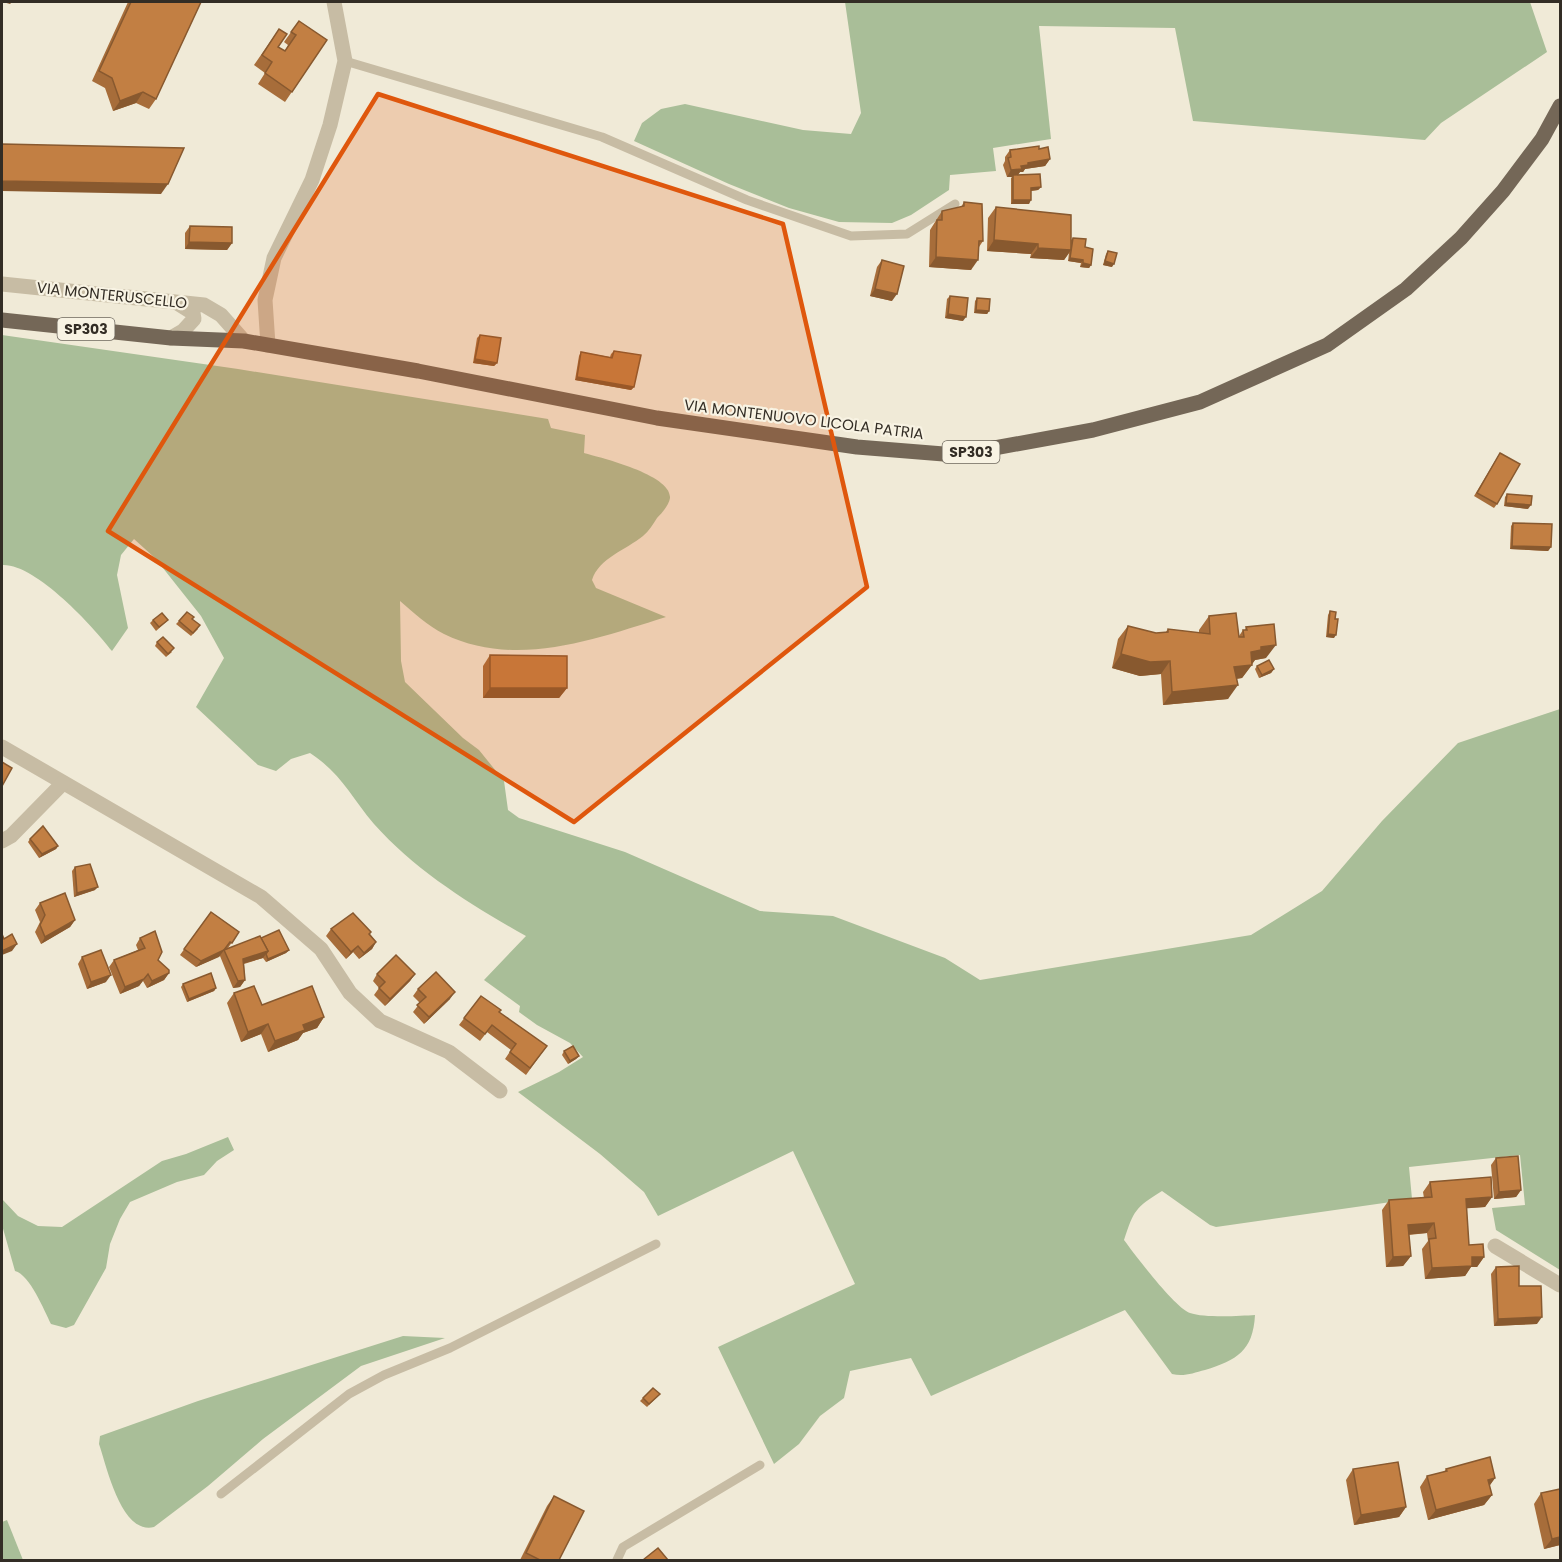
<svg xmlns="http://www.w3.org/2000/svg" width="1562" height="1562" viewBox="0 0 1562 1562" font-family="Poppins,sans-serif">
  <rect width="100%" height="100%" fill="#f0ead7"/>
  <!-- green -->
  <g fill="#a9be98">
    <polygon points="845,2 1530,2 1547,52 1441,123 1425,140 1193,121 1175,28 1039,26 1051,139 993,148 996,171 950,175 949,190 911,215 892,223 839,222 789,208 729,184 634,141 642,123 661,109 685,104 803,130 851,134 861,113"/>
    <path d="M2 335 238 369 548 419 551 428 585 435 584 453C602 458 672 475 670 498 669 505 662 513 657 518 653 524 649 531 643 536 626 550 599 558 592 580L596 588 666 617C595 639 516 669 444 634 428 626 413 612 400 601L401 661 405 682 463 738 479 750 504 781 508 810 519 818 625 852 760 911 833 916 945 958 980 980 1251 935 1322 891 1382 821 1458 743 1560 709V1270L1496 1230 1492 1208 1525 1205 1520 1155 1409 1167 1412 1199 1216 1227 1210 1225 1162 1191C1135 1208 1134 1210 1124 1240 1135 1255 1175 1308 1190 1313 1204 1318 1240 1316 1255 1315 1253 1351 1237 1360 1205 1370 1193 1373 1184 1377 1172 1374L1125 1310 931 1396 911 1358 850 1371 844 1398 820 1416 799 1444 774 1464 718 1347 855 1284 793 1151 658 1216 644 1192 600 1154 518 1092 559 1072 583 1057 570 1043 537 1025 519 1012 520 1006 484 980 526 936C471 905 416 871 374 824 351 797 341 773 310 753L291 759 276 771 258 765 196 707 224 658 201 616 155 558 134 539 121 555 117 575 128 628 112 651C93 626 35 563 2 565Z"/>
    <path d="M228 1137 234 1150 217 1161 204 1175 177 1182 130 1202 120 1219 110 1244 106 1268 74 1325 66 1328 51 1324C44 1310 30 1275 15 1271L2 1225V1199L18 1216 38 1226 62 1227 162 1161 186 1154Z"/>
    <path d="M403 1336 445 1338 361 1366 263 1439 208 1486 154 1527C121 1535 107 1467 99 1444L100 1436 198 1401Z"/>
    <polygon points="7,1520 23,1560 2,1560 2,1522"/>
  </g>
  <g fill="none" stroke-linecap="round" stroke-linejoin="round">
    <!-- service -->
    <g stroke="#c7bca4" stroke-width="9">
      <polyline points="345,61 602,137 747,200 851,236 907,234 955,204"/>
      <polyline points="221,1494 349,1394 384,1375 450,1348 656,1244"/>
      <polyline points="617,1560 623,1547 760,1465"/>
    </g>
    <!-- minor -->
    <g stroke="#c7bca4" stroke-width="15">
      <polyline points="268,345 265,300 274,258 312,180 330,125 345,61 334,2"/>
      <polyline points="2,747 261,897 321,949 350,993 380,1021 449,1052 500,1091"/>
      <polyline points="2,841 11,836 63,783"/>
      <polyline points="1495,1246 1560,1285"/>
    </g>
    <!-- tertiary -->
    <g stroke="#c7bca4" stroke-width="15">
      <polyline points="2,284 204,305 221,315 244,341"/>
      <polyline points="171,338 183,331 194,319 193,313 177,303"/>
    </g>
    <!-- primary -->
    <polyline stroke="#746757" stroke-width="15" points="2,320 171,338 244,341 418,371 657,418 857,447 956,455 1093,430 1200,402 1327,345 1406,289 1461,238 1503,191 1542,139 1560,106"/>
  </g>
  <!-- wall -->
  <g fill="#a76d3a">
    <polygon points="128,2 201,2 156,99 149,109 136,103 113,111 105,88 92,81"/>
    <polygon points="299,21 327,40 285,102 258,84 265,73 254,65 279,29 278,47 285,51 288,45 284,42"/>
    <polygon points="1039,149 1050,159 1045,166 1025,169 1023,172 1020,172 1018,175 1041,187 1038,190 1031,191 1029,204 1011,204 1011,178 1012,177 1007,177 1003,165 1005,161 1005,157 1010,150"/>
    <polygon points="964,202 983,241 979,247 971,270 929,267 930,230 942,211 961,207"/>
    <polygon points="996,207 1071,240 1073,238 1085,247 1091,265 1089,268 1080,267 1081,263 1068,261 1069,253 1064,260 1030,258 1031,254 987,251 988,218"/>
    <polygon points="190,226 232,243 227,250 185,249 185,233"/>
    <polygon points="1108,251 1112,267 1103,265 1106,254"/>
    <polygon points="882,260 892,301 870,296 877,267"/>
    <polygon points="950,296 963,321 945,318 947,299"/>
    <polygon points="977,298 989,311 987,314 974,313 975,301"/>
    <polygon points="480,335 497,363 494,366 473,363 477,338"/>
    <polygon points="614,351 634,387 631,390 575,380 579,356 581,352 610,357 611,354"/>
    <polygon points="1498,456 1497,504 1494,508 1474,496"/>
    <polygon points="1507,494 1528,509 1504,506 1505,497"/>
    <polygon points="1513,523 1551,547 1548,551 1510,549 1511,526"/>
    <polygon points="1330,611 1334,638 1326,637 1328,615"/>
    <polygon points="1209,616 1239,636 1243,630 1245,630 1246,627 1266,658 1255,660 1242,678 1236,679 1228,699 1163,705 1161,674 1140,676 1112,668 1118,639 1128,626 1156,633 1165,633 1168,629 1199,633 1199,630"/>
    <polygon points="192,619 198,629 191,636 176,624 179,621"/>
    <polygon points="153,620 168,620 165,623 156,631 150,623"/>
    <polygon points="157,642 172,652 166,657 155,646"/>
    <polygon points="490,655 567,688 559,698 483,698 483,666"/>
    <polygon points="1257,666 1274,669 1271,673 1259,678 1255,669"/>
    <polygon points="30,839 58,846 56,849 39,858 28,842"/>
    <polygon points="75,867 95,890 74,897 72,871"/>
    <polygon points="40,903 75,920 70,927 41,944 35,932 40,922 35,910"/>
    <polygon points="211,912 239,932 228,948 261,938 289,950 286,953 266,962 263,958 244,964 245,980 240,987 233,988 220,956 196,967 180,955"/>
    <polygon points="331,929 371,932 370,934 376,942 372,949 359,959 353,952 346,959 326,936"/>
    <polygon points="140,938 169,973 164,980 147,988 143,981 139,986 120,994 109,967 114,960 138,950 136,945"/>
    <polygon points="82,957 106,982 87,989 78,964"/>
    <polygon points="377,974 415,974 410,981 385,1006 374,995 379,988 373,981"/>
    <polygon points="183,984 216,988 214,991 187,1002 181,987"/>
    <polygon points="418,989 450,999 424,1024 413,1012 420,1003 413,996"/>
    <polygon points="234,993 262,1005 324,1017 317,1028 303,1033 298,1040 268,1052 261,1034 241,1042 227,1003"/>
    <polygon points="481,996 499,1012 547,1046 526,1075 505,1059 511,1050 487,1032 480,1041 459,1025"/>
    <polygon points="564,1051 579,1056 576,1059 568,1064 562,1055"/>
    <polygon points="1496,1158 1521,1190 1516,1197 1494,1199 1491,1165"/>
    <polygon points="1430,1182 1492,1197 1485,1207 1466,1208 1469,1245 1484,1257 1477,1267 1471,1267 1465,1276 1425,1279 1422,1249 1428,1241 1427,1233 1409,1235 1411,1256 1403,1266 1386,1267 1382,1210 1389,1200 1424,1198 1423,1192"/>
    <polygon points="1496,1267 1519,1286 1537,1324 1494,1326 1491,1274"/>
    <polygon points="657,1397 647,1407 640,1401 643,1398"/>
    <polygon points="1353,1469 1406,1507 1399,1517 1354,1525 1346,1480"/>
    <polygon points="1446,1469 1495,1478 1489,1486 1492,1495 1484,1505 1428,1520 1420,1487 1427,1476 1444,1472"/>
    <polygon points="1560,1489 1560,1545 1544,1549 1534,1504 1541,1493"/>
    <polygon points="554,1496 559,1560 520,1560 547,1506"/>
  </g>
  <!-- shaded-wall -->
  <g fill="#88592f">
    <polygon points="3,2 12,2 10,4"/>
    <polygon points="143,92 136,103 113,111 120,101"/>
    <polygon points="1050,159 1045,166 1025,169 1023,172 1020,172 1017,176 1013,175 1012,177 1007,177 1011,170 1028,163"/>
    <polygon points="2,181 168,184 161,194 2,191"/>
    <polygon points="1041,187 1038,190 1029,191 1031,188"/>
    <polygon points="1013,200 1031,200 1029,204 1011,204"/>
    <polygon points="994,240 1038,244 1031,254 987,251"/>
    <polygon points="189,242 232,243 227,250 185,249"/>
    <polygon points="1038,248 1071,250 1064,260 1030,258"/>
    <polygon points="936,257 978,260 971,270 929,267"/>
    <polygon points="1070,258 1083,260 1081,263 1068,261"/>
    <polygon points="1105,261 1114,264 1112,267 1103,265"/>
    <polygon points="1083,263 1091,265 1089,268 1080,267"/>
    <polygon points="875,289 897,294 892,301 870,296"/>
    <polygon points="976,310 989,311 987,314 974,313"/>
    <polygon points="948,314 966,317 963,321 945,318"/>
    <polygon points="475,359 497,363 494,366 473,363"/>
    <polygon points="577,377 634,387 631,390 575,380"/>
    <polygon points="1506,503 1531,505 1528,509 1504,506"/>
    <polygon points="1512,546 1551,547 1548,551 1510,549"/>
    <polygon points="1328,634 1336,635 1334,638 1326,637"/>
    <polygon points="1276,645 1266,658 1255,660 1252,664 1251,652 1261,647"/>
    <polygon points="1121,654 1170,661 1161,674 1140,676 1112,668"/>
    <polygon points="1252,665 1242,678 1225,680 1234,667"/>
    <polygon points="1274,669 1271,673 1259,678 1262,675"/>
    <polygon points="1238,685 1228,699 1163,705 1172,692"/>
    <polygon points="490,688 567,688 559,698 483,698"/>
    <polygon points="58,846 56,849 39,858 42,854"/>
    <polygon points="98,887 95,890 74,897 77,893"/>
    <polygon points="75,920 70,927 41,944 45,937"/>
    <polygon points="230,942 219,957 196,967 201,961"/>
    <polygon points="376,942 372,949 359,959 364,953"/>
    <polygon points="17,944 12,951 2,955 2,951"/>
    <polygon points="358,946 353,952 346,959 351,952"/>
    <polygon points="289,950 286,953 266,962 268,959"/>
    <polygon points="268,951 263,958 238,965 243,959"/>
    <polygon points="169,973 164,980 147,988 152,981"/>
    <polygon points="415,974 410,981 385,1006 390,999"/>
    <polygon points="111,975 106,982 87,989 91,982"/>
    <polygon points="144,979 139,986 120,994 125,987"/>
    <polygon points="245,980 240,987 233,988 238,981"/>
    <polygon points="216,988 214,991 187,1002 189,999"/>
    <polygon points="455,992 450,999 424,1024 429,1017"/>
    <polygon points="324,1017 317,1028 303,1033 298,1040 268,1052 275,1041 303,1025"/>
    <polygon points="268,1024 261,1034 241,1042 248,1032"/>
    <polygon points="579,1056 576,1059 568,1064 570,1061"/>
    <polygon points="1521,1190 1516,1197 1494,1199 1499,1192"/>
    <polygon points="1492,1197 1485,1207 1458,1209 1466,1199"/>
    <polygon points="1434,1223 1427,1233 1401,1235 1408,1225"/>
    <polygon points="1411,1256 1403,1266 1386,1267 1393,1257"/>
    <polygon points="1472,1257 1484,1257 1477,1267 1471,1267 1465,1276 1425,1279 1432,1268"/>
    <polygon points="1542,1317 1537,1324 1494,1326 1498,1319"/>
    <polygon points="1495,1478 1488,1488 1488,1480"/>
    <polygon points="1492,1495 1484,1505 1428,1520 1436,1510"/>
    <polygon points="1406,1507 1399,1517 1354,1525 1361,1515"/>
    <polygon points="1560,1537 1560,1545 1544,1549 1552,1539"/>
  </g>
  <!-- building -->
  <g fill="#c27f43" stroke="#88592f" stroke-width="1.5">
    <polygon points="131,2 201,2 156,99 143,92 120,101 112,78 99,71"/>
    <polygon points="299,21 327,40 292,92 265,73 272,62 262,55 279,29 287,34 278,47 285,51 296,35 291,32"/>
    <polygon points="2,144 184,148 168,184 2,181"/>
    <polygon points="1039,146 1039,149 1048,147 1050,159 1028,163 1028,165 1021,166 1022,169 1011,170 1008,158 1011,157 1010,150"/>
    <polygon points="1040,174 1041,187 1031,188 1031,200 1013,200 1013,175"/>
    <polygon points="964,202 982,204 983,241 979,241 978,260 936,257 937,220 942,220 942,211 964,206"/>
    <polygon points="996,207 1071,215 1071,250 1038,248 1038,244 994,240"/>
    <polygon points="190,226 232,227 232,243 189,242"/>
    <polygon points="1073,238 1086,239 1085,247 1093,249 1091,265 1083,263 1083,260 1070,258"/>
    <polygon points="1108,251 1117,253 1114,264 1105,261"/>
    <polygon points="882,260 904,266 897,294 875,289"/>
    <polygon points="950,296 968,298 966,317 948,314"/>
    <polygon points="977,298 990,299 989,311 976,310"/>
    <polygon points="480,335 501,338 497,363 475,359"/>
    <polygon points="614,351 641,355 634,387 577,377 581,352 612,358"/>
    <polygon points="1500,453 1520,464 1497,504 1477,493"/>
    <polygon points="1507,494 1532,496 1531,505 1506,503"/>
    <polygon points="1513,523 1552,524 1551,547 1512,546"/>
    <polygon points="1330,611 1336,612 1335,619 1338,619 1336,635 1328,634"/>
    <polygon points="187,612 194,617 192,619 200,625 193,633 179,621"/>
    <polygon points="162,613 168,620 159,627 153,620"/>
    <polygon points="1236,613 1239,637 1244,637 1243,630 1247,630 1246,627 1274,624 1276,645 1261,647 1261,650 1251,652 1252,665 1234,667 1238,685 1172,692 1170,661 1150,662 1121,654 1128,626 1156,633 1168,632 1168,629 1210,634 1209,616"/>
    <polygon points="163,637 174,648 168,654 157,642"/>
    <polygon points="490,655 567,656 567,688 490,688"/>
    <polygon points="1269,660 1274,669 1262,675 1257,666"/>
    <polygon points="2,762 12,768 2,786"/>
    <polygon points="43,826 58,846 42,854 30,839"/>
    <polygon points="90,864 98,887 77,893 75,867"/>
    <polygon points="65,893 75,920 45,937 40,925 45,915 40,903"/>
    <polygon points="211,912 239,932 232,943 230,942 224,950 201,961 184,949"/>
    <polygon points="353,913 371,932 369,934 376,942 364,953 358,946 351,952 331,929"/>
    <polygon points="279,930 289,950 268,959 266,954 268,951 261,938"/>
    <polygon points="155,931 162,952 158,960 169,970 169,973 152,981 148,974 144,979 125,987 114,960 145,948 140,938"/>
    <polygon points="2,934 4,939 12,934 17,944 2,951"/>
    <polygon points="260,936 268,951 243,959 245,980 238,981 224,950"/>
    <polygon points="101,950 111,975 91,982 82,957"/>
    <polygon points="396,955 415,974 390,999 379,988 385,982 377,974"/>
    <polygon points="436,972 455,992 429,1017 417,1005 426,997 418,989"/>
    <polygon points="211,973 216,988 189,999 183,984"/>
    <polygon points="254,986 262,1005 312,986 324,1017 303,1025 305,1030 275,1041 268,1024 248,1032 234,993"/>
    <polygon points="481,996 501,1010 499,1012 547,1046 530,1068 510,1052 516,1044 492,1025 485,1034 464,1018"/>
    <polygon points="573,1046 579,1056 570,1061 564,1051"/>
    <polygon points="1518,1156 1521,1190 1499,1192 1496,1158"/>
    <polygon points="1491,1177 1492,1197 1466,1199 1469,1245 1483,1244 1484,1257 1472,1257 1472,1266 1432,1268 1429,1239 1436,1238 1434,1223 1408,1225 1411,1256 1393,1257 1389,1200 1432,1197 1430,1182"/>
    <polygon points="1519,1266 1519,1286 1541,1286 1542,1317 1498,1319 1496,1267"/>
    <polygon points="653,1388 660,1394 649,1404 643,1398"/>
    <polygon points="1490,1457 1495,1478 1488,1480 1492,1495 1436,1510 1427,1476 1447,1471 1446,1469"/>
    <polygon points="1398,1462 1406,1507 1361,1515 1353,1469"/>
    <polygon points="1560,1489 1560,1537 1552,1539 1541,1493"/>
    <polygon points="554,1496 584,1511 559,1560 540,1560 526,1553"/>
    <polygon points="658,1548 668,1560 643,1560"/>
  </g>
  <!-- marked area -->
  <path fill="#df570d" fill-opacity="0.2" stroke="#df570d" stroke-width="4.5" stroke-linejoin="round" d="M378 94 783 224 867 587 574 822 108 531Z"/>
  <g text-anchor="middle" dominant-baseline="central" stroke-width="4.5" stroke-linejoin="round" paint-order="stroke">
    <!-- shield labels -->
    <g fill="#f8f3e3" stroke="#6e685e" stroke-width="1.5">
      <rect x="57.5" y="318" width="57" height="22" rx="4.5"/>
      <rect x="942.5" y="441" width="57" height="22" rx="4.5"/>
    </g>
    <g font-size="14" font-weight="bold" fill="#332d25">
      <text x="86" y="329">SP303</text>
      <text x="971" y="452">SP303</text>
    </g>
    <!-- street labels -->
    <g font-size="15" fill="#332d25" stroke="#f8f3e3">
      <text transform="translate(112 295) rotate(6)">VIA MONTERUSCELLO</text>
      <text transform="translate(804 419) rotate(7)">VIA MONTENUOVO LICOLA PATRIA</text>
    </g>
  </g>
  <!-- border -->
  <rect width="1562" height="1562" fill="none" stroke="#332d25" stroke-width="6"/>
</svg>
